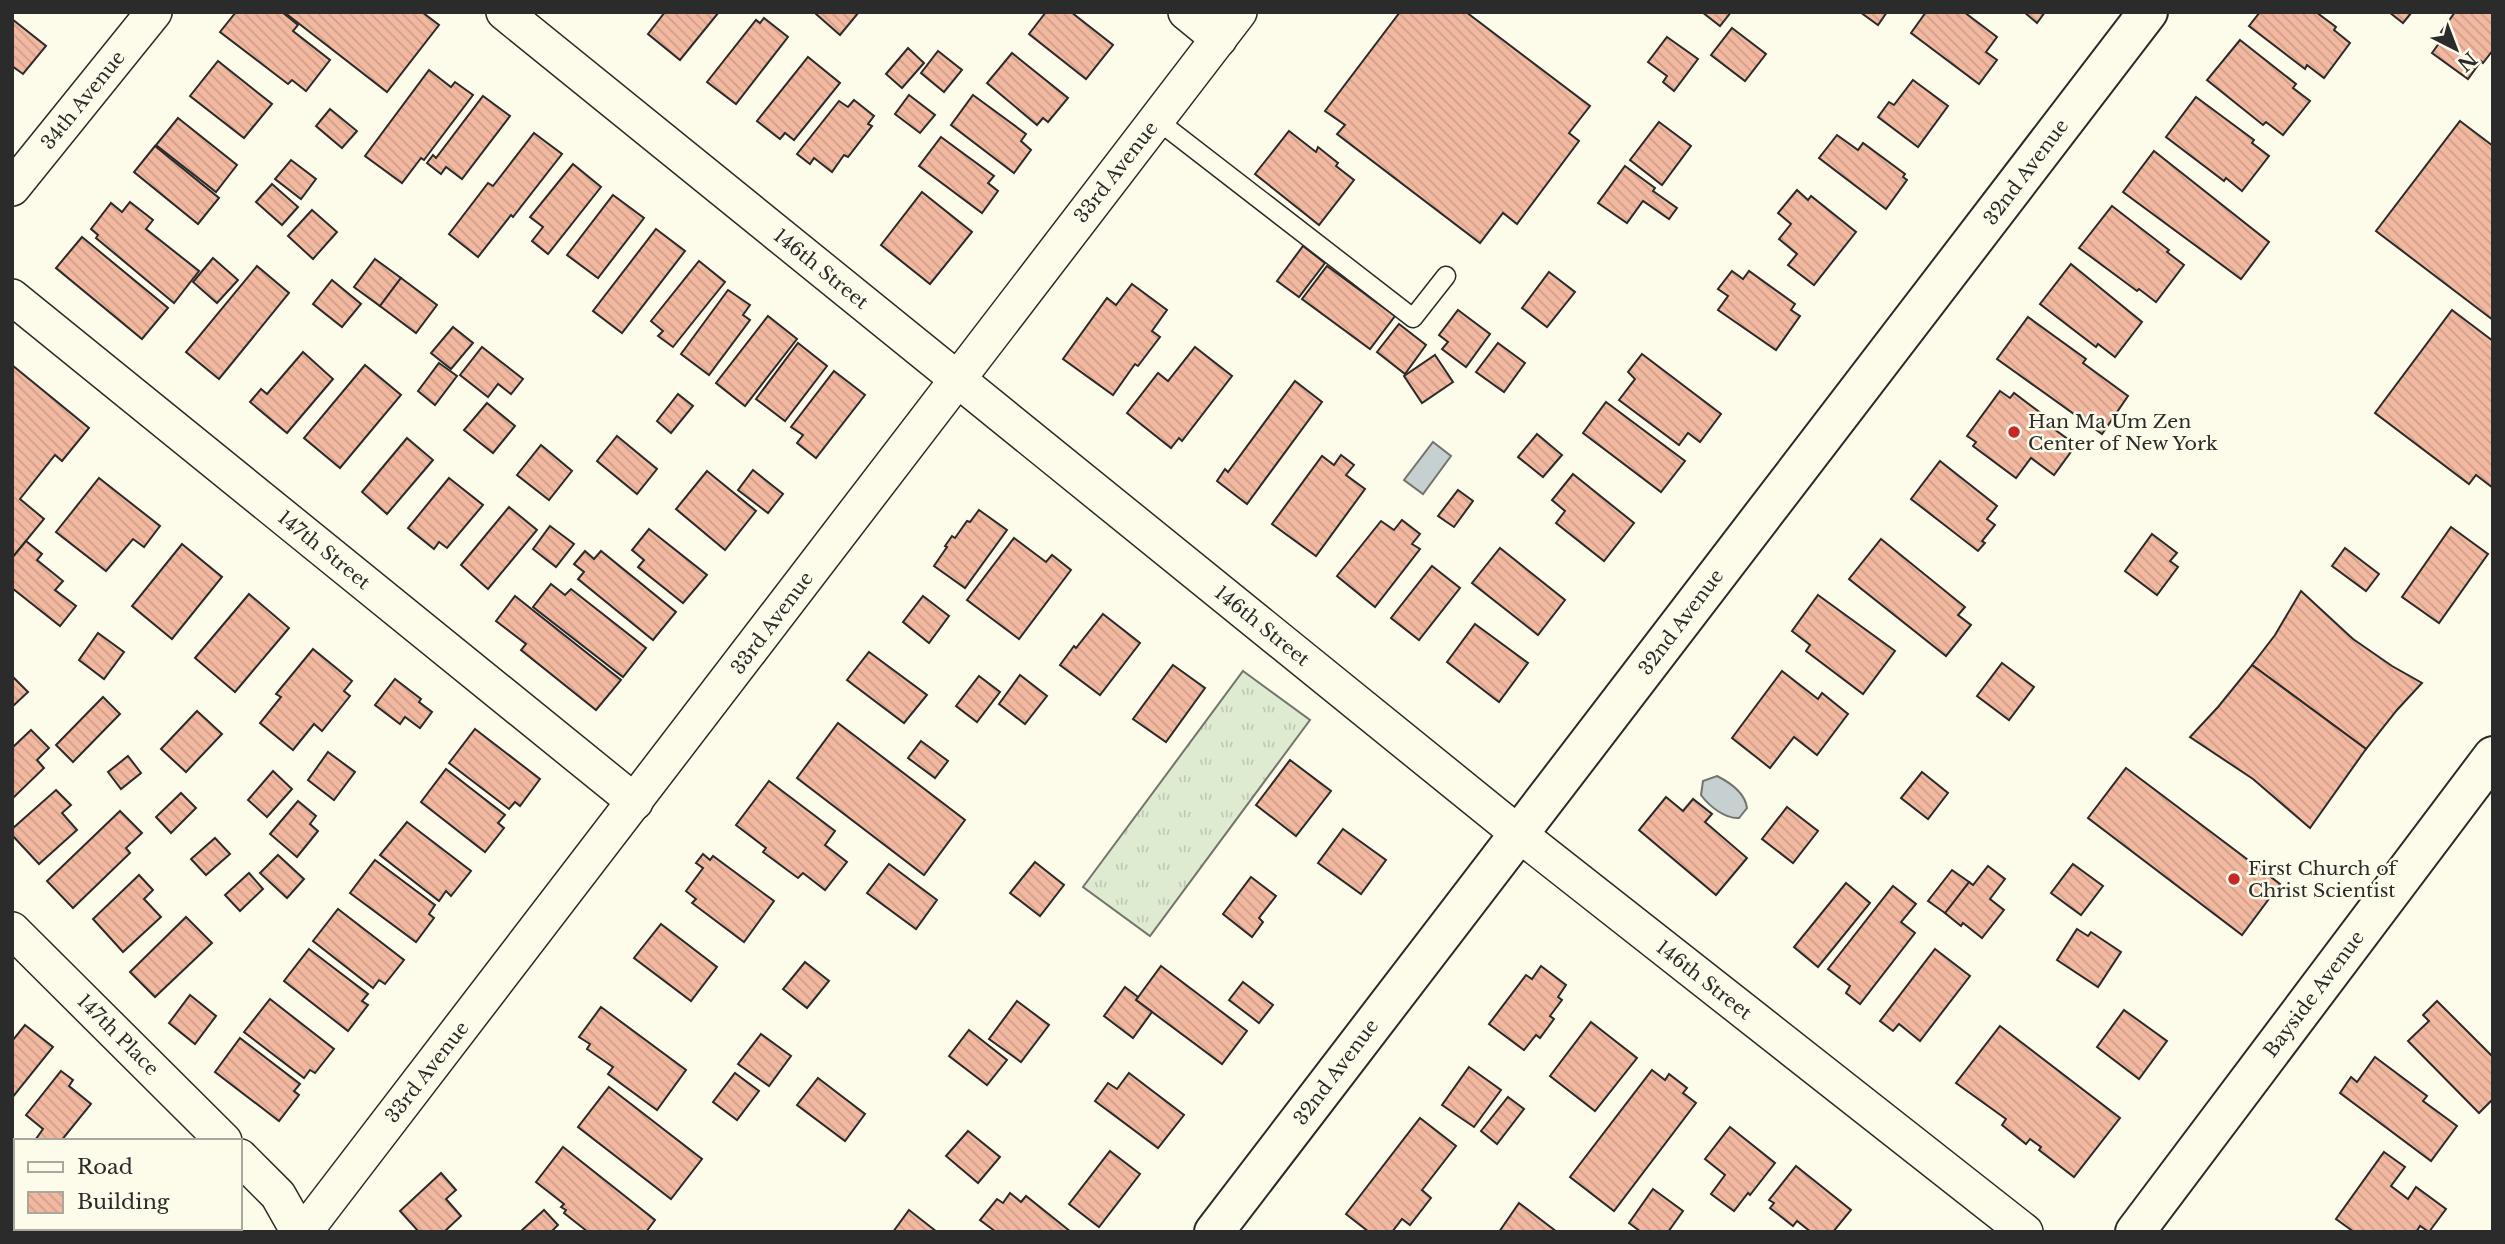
<svg xmlns="http://www.w3.org/2000/svg" width="2505" height="1244" viewBox="0 0 2505 1244" font-family="'Libre Baskerville',serif">
  <defs>
    <pattern id="grass-tufts" width="24" height="20" patternUnits="userSpaceOnUse" patternTransform="scale(1.75)"><rect width="24" height="20" fill="#deebd1"/><path d="M3 7l-1-3M5 7V3M7 7l1-3M15 17l-1-3M17 17v-4M19 17l1-3" fill="none" stroke="#bfcab4"/></pattern>
    <pattern id="building-back-hatch" width="6" height="6" patternUnits="userSpaceOnUse" patternTransform="scale(1.75)"><rect width="6" height="6" fill="#f2b8a0"/><path d="M-1 5l2 2M0 0l6 6M5-1l2 2" fill="none" stroke="#d09e8a"/></pattern>
  </defs>
  <rect width="100%" height="100%" fill="#fdfbea"/>
  <!-- grass -->
  <polygon fill="url(#grass-tufts)" stroke="#74746e" stroke-width="2" points="1243,671 1310,720 1150,936 1083,887"/>
  <!-- water -->
  <g fill="#c7d0d0" stroke="#74746e" stroke-width="2">
    <polygon points="1433,442 1451,456 1423,494 1404,480"/>
    <path d="M1717 776C1729 782 1745 793 1747 808L1739 818C1725 819 1709 806 1701 795L1703 781Z"/>
  </g>
  <!-- building -->
  <g fill="url(#building-back-hatch)" stroke="#2b2b2b" stroke-width="2">
    <polygon points="236,12 282,12 298,25 293,31 330,60 306,91 292,80 288,84 220,32"/>
    <polygon points="284,12 422,12 439,25 387,92"/>
    <polygon points="665,12 719,12 680,60 648,34"/>
    <polygon points="817,12 859,12 840,35 816,14"/>
    <polygon points="1046,12 1071,12 1113,45 1086,79 1029,34"/>
    <polygon points="1400,12 1466,12 1590,106 1569,133 1579,141 1517,224 1503,213 1480,243 1337,134 1345,125 1325,111"/>
    <polygon points="1702,12 1731,12 1720,26"/>
    <polygon points="1860,12 1887,12 1878,25"/>
    <polygon points="1926,12 1964,12 1997,37 1986,52 1997,60 1979,84 1911,33"/>
    <polygon points="2024,12 2045,12 2037,23"/>
    <polygon points="2260,12 2316,12 2336,27 2334,30 2350,43 2324,78 2307,65 2305,69 2249,26"/>
    <polygon points="2389,12 2412,12 2403,23"/>
    <polygon points="2455,12 2493,12 2493,50 2483,63 2481,61 2468,79 2432,53 2445,35 2441,32"/>
    <polygon points="764,18 788,37 736,104 707,82 756,20 760,23"/>
    <polygon points="12,19 46,46 23,74 12,66"/>
    <polygon points="1732,28 1766,54 1745,81 1711,55"/>
    <polygon points="1667,37 1698,59 1674,91 1663,82 1667,76 1648,62"/>
    <polygon points="2240,40 2296,84 2293,88 2310,101 2283,135 2266,122 2263,125 2207,80"/>
    <polygon points="908,48 924,63 902,88 886,74"/>
    <polygon points="938,51 962,70 944,92 921,73"/>
    <polygon points="1012,53 1068,98 1048,122 1043,118 1037,125 987,83"/>
    <polygon points="808,57 840,83 794,140 785,133 780,139 757,121"/>
    <polygon points="218,61 272,104 244,138 190,96"/>
    <polygon points="429,70 451,87 455,82 473,95 424,160 421,158 402,183 365,156"/>
    <polygon points="1913,80 1948,106 1918,147 1878,117 1889,102 1894,105"/>
    <polygon points="909,95 935,115 920,133 895,114"/>
    <polygon points="973,95 1026,134 1021,141 1031,150 1014,173 951,125"/>
    <polygon points="483,96 510,116 462,179 446,167 441,174 427,163 433,155 436,158"/>
    <polygon points="2196,97 2254,140 2252,143 2269,156 2242,191 2226,178 2224,181 2166,137"/>
    <polygon points="854,100 874,116 868,124 872,126 848,157 844,155 832,172 814,158 810,164 797,154 839,101 848,107"/>
    <polygon points="330,109 357,131 342,148 316,126"/>
    <polygon points="178,118 237,165 216,192 156,145"/>
    <polygon points="2460,121 2493,146 2493,320 2376,231"/>
    <polygon points="1659,122 1691,146 1662,185 1630,160"/>
    <polygon points="1289,131 1316,152 1318,147 1338,163 1336,166 1354,180 1319,225 1255,174"/>
    <polygon points="534,133 562,154 513,217 511,215 478,257 449,234 488,183 493,186"/>
    <polygon points="1837,135 1858,150 1863,143 1905,174 1903,177 1907,180 1886,209 1819,158"/>
    <polygon points="941,137 994,176 988,183 998,191 982,213 919,166"/>
    <polygon points="155,146 219,198 198,224 134,172"/>
    <polygon points="2154,151 2269,242 2241,279 2123,192"/>
    <polygon points="291,160 316,179 301,199 275,179"/>
    <polygon points="573,164 601,187 548,254 532,241 543,227 530,217"/>
    <polygon points="1625,166 1655,188 1653,191 1677,208 1669,219 1643,201 1627,223 1598,203"/>
    <polygon points="272,184 298,207 282,225 256,202"/>
    <polygon points="1797,190 1808,200 1811,196 1856,232 1814,285 1788,265 1797,254 1779,239 1791,224 1778,213"/>
    <polygon points="922,192 972,232 930,284 881,245"/>
    <polygon points="613,195 644,218 598,278 567,255"/>
    <polygon points="130,202 153,220 146,229 199,271 174,303 96,238 98,235 91,229 111,203 122,212"/>
    <polygon points="2112,206 2169,250 2167,252 2184,265 2156,302 2139,289 2137,291 2079,248"/>
    <polygon points="312,210 337,232 313,259 288,236"/>
    <polygon points="656,229 685,251 622,333 593,311"/>
    <polygon points="82,237 168,308 142,339 56,268"/>
    <polygon points="1303,246 1325,263 1299,297 1277,281"/>
    <polygon points="213,258 238,280 217,303 193,282"/>
    <polygon points="375,259 401,278 380,306 354,287"/>
    <polygon points="699,261 725,282 673,347 658,336 663,331 651,321"/>
    <polygon points="2071,264 2142,322 2115,357 2098,344 2096,347 2040,304"/>
    <polygon points="257,266 289,293 219,379 186,352"/>
    <polygon points="1327,266 1395,316 1370,349 1302,299"/>
    <polygon points="1732,271 1743,279 1749,271 1795,304 1791,310 1800,316 1776,350 1718,310 1728,296 1718,289"/>
    <polygon points="1549,272 1575,292 1547,327 1522,308"/>
    <polygon points="401,278 437,305 416,333 380,306"/>
    <polygon points="332,280 361,304 342,327 313,304"/>
    <polygon points="1132,284 1167,310 1152,331 1160,337 1138,366 1135,364 1113,395 1063,359 1107,298 1116,305"/>
    <polygon points="728,290 750,305 743,315 750,320 709,375 681,354"/>
    <polygon points="1458,310 1490,334 1466,367 1442,349 1448,342 1439,335"/>
    <polygon points="2452,310 2493,341 2493,488 2476,475 2469,484 2375,413"/>
    <polygon points="768,316 797,339 745,406 716,383"/>
    <polygon points="2028,317 2086,359 2083,363 2128,396 2102,434 1997,359"/>
    <polygon points="1399,324 1426,345 1405,374 1377,352"/>
    <polygon points="453,327 473,343 451,369 431,353"/>
    <polygon points="798,343 827,366 785,421 756,399"/>
    <polygon points="1498,343 1525,363 1504,392 1476,372"/>
    <polygon points="482,347 523,379 511,394 498,384 488,397 460,375"/>
    <polygon points="1195,347 1232,376 1182,441 1179,438 1171,448 1127,413 1158,373 1168,381"/>
    <polygon points="303,352 333,379 287,433 250,402 261,389 267,394"/>
    <polygon points="1642,354 1721,414 1700,442 1688,433 1679,445 1619,400 1635,379 1628,372"/>
    <polygon points="1435,355 1453,382 1422,403 1404,376"/>
    <polygon points="439,363 457,376 435,405 418,391"/>
    <polygon points="12,365 89,428 62,461 55,455 20,499 44,519 12,558"/>
    <polygon points="365,365 401,395 340,468 304,438"/>
    <polygon points="834,371 865,395 816,458 797,443 803,435 791,427"/>
    <polygon points="1295,381 1322,402 1247,504 1217,481 1225,469 1228,472"/>
    <polygon points="2000,391 2010,398 2014,393 2057,425 2054,429 2076,445 2054,475 2031,458 2016,478 1973,446 1976,442 1967,436"/>
    <polygon points="678,394 693,406 671,433 657,421"/>
    <polygon points="1606,402 1685,461 1661,492 1583,433"/>
    <polygon points="487,403 515,426 493,453 464,430"/>
    <polygon points="1537,434 1562,455 1543,477 1518,457"/>
    <polygon points="617,436 657,469 637,494 597,461"/>
    <polygon points="407,438 433,460 387,514 362,492"/>
    <polygon points="541,445 572,471 549,500 517,475"/>
    <polygon points="1341,455 1354,465 1346,475 1365,489 1316,556 1272,524 1322,456 1334,465"/>
    <polygon points="1940,461 1997,506 1987,519 1995,525 1982,541 1985,543 1978,551 1911,499"/>
    <polygon points="753,470 783,494 768,513 738,490"/>
    <polygon points="707,471 756,511 725,550 676,509"/>
    <polygon points="1573,474 1634,523 1604,561 1556,523 1565,511 1552,500"/>
    <polygon points="99,478 160,526 144,547 133,539 106,571 56,532"/>
    <polygon points="449,478 483,505 447,548 439,542 434,549 408,528"/>
    <polygon points="1458,490 1473,501 1454,527 1438,516"/>
    <polygon points="509,507 537,530 488,589 461,565"/>
    <polygon points="979,510 1007,530 965,588 934,566 947,547 945,546 952,536 955,538 967,521 970,522"/>
    <polygon points="1402,520 1420,534 1412,544 1420,549 1375,607 1337,576 1381,521 1394,530"/>
    <polygon points="550,526 574,544 556,567 533,549"/>
    <polygon points="2451,527 2488,554 2439,623 2402,597"/>
    <polygon points="649,529 707,575 683,603 638,567 644,560 632,550"/>
    <polygon points="2152,534 2177,553 2170,561 2178,567 2157,595 2125,571"/>
    <polygon points="1014,538 1046,562 1052,555 1071,570 1019,639 967,600"/>
    <polygon points="1881,539 1965,607 1958,615 1971,625 1946,656 1849,579"/>
    <polygon points="26,541 42,554 37,560 63,581 55,590 76,606 60,626 12,588 12,558"/>
    <polygon points="182,544 222,577 172,639 132,606"/>
    <polygon points="1500,548 1565,600 1538,635 1472,583"/>
    <polygon points="2345,548 2379,574 2366,591 2332,566"/>
    <polygon points="585,551 594,559 601,551 676,612 653,640 578,579 584,572 574,564"/>
    <polygon points="1432,566 1460,588 1419,640 1391,618"/>
    <polygon points="551,584 565,595 571,589 646,648 623,677 533,607"/>
    <polygon points="2301,591 2353,639 2392,666 2422,683 2397,710 2366,749 2252,665 2275,635"/>
    <polygon points="249,594 289,628 235,692 195,658"/>
    <polygon points="1818,595 1895,651 1863,694 1806,651 1810,645 1792,631"/>
    <polygon points="515,596 621,680 596,710 521,650 526,644 496,621"/>
    <polygon points="923,596 949,616 929,643 903,622"/>
    <polygon points="1103,614 1140,643 1100,695 1060,665 1074,646 1076,648"/>
    <polygon points="1475,624 1528,663 1499,702 1447,662"/>
    <polygon points="98,633 124,652 104,679 79,660"/>
    <polygon points="313,649 352,681 344,691 350,696 322,731 314,724 293,750 260,723 281,697 276,694"/>
    <polygon points="869,652 927,695 904,723 847,680"/>
    <polygon points="2002,663 2034,687 2009,720 1977,696"/>
    <polygon points="1173,665 1205,688 1166,742 1133,719"/>
    <polygon points="2252,665 2366,749 2310,828 2253,779 2190,737 2218,707"/>
    <polygon points="1782,671 1818,699 1822,693 1848,714 1817,755 1794,737 1770,768 1732,738"/>
    <polygon points="1020,675 1047,696 1025,724 999,704"/>
    <polygon points="12,676 28,692 12,707"/>
    <polygon points="979,676 1000,692 977,722 956,706"/>
    <polygon points="395,679 421,699 419,702 432,712 420,728 405,717 400,724 375,705"/>
    <polygon points="103,697 120,714 73,762 56,745"/>
    <polygon points="197,711 222,734 186,772 161,749"/>
    <polygon points="838,723 965,820 924,875 797,778"/>
    <polygon points="475,729 540,779 520,806 515,802 509,809 449,763"/>
    <polygon points="31,730 49,748 37,760 44,768 12,799 12,748"/>
    <polygon points="921,741 948,761 935,778 908,758"/>
    <polygon points="328,752 355,772 334,800 308,780"/>
    <polygon points="128,756 141,773 121,789 108,772"/>
    <polygon points="1290,760 1331,791 1296,836 1256,805"/>
    <polygon points="2126,768 2280,884 2242,935 2088,818"/>
    <polygon points="446,769 505,815 498,823 504,828 485,852 421,802"/>
    <polygon points="273,771 292,789 267,817 248,800"/>
    <polygon points="1922,772 1948,793 1928,819 1901,798"/>
    <polygon points="769,781 835,831 825,845 847,862 825,890 803,873 798,878 763,852 766,848 736,825"/>
    <polygon points="56,790 71,805 62,813 77,830 39,864 12,835 12,829"/>
    <polygon points="181,793 196,808 171,833 156,817"/>
    <polygon points="1666,797 1683,811 1693,799 1712,814 1705,822 1747,858 1716,895 1639,830"/>
    <polygon points="298,801 316,816 310,824 318,831 297,857 270,834"/>
    <polygon points="1787,807 1818,831 1793,863 1762,839"/>
    <polygon points="120,811 142,833 126,848 130,853 73,908 47,881"/>
    <polygon points="407,822 471,871 451,896 446,891 439,901 380,855"/>
    <polygon points="1343,829 1386,860 1361,894 1318,863"/>
    <polygon points="215,838 230,854 206,875 191,859"/>
    <polygon points="703,854 710,860 713,856 774,901 744,942 692,903 696,899 686,891 703,868 696,863"/>
    <polygon points="278,855 304,879 287,898 260,873"/>
    <polygon points="375,860 435,905 429,914 434,918 416,942 350,893"/>
    <polygon points="1035,862 1064,885 1040,916 1010,893"/>
    <polygon points="889,864 937,900 916,929 867,893"/>
    <polygon points="2073,864 2103,886 2081,915 2051,893"/>
    <polygon points="1988,866 2005,879 1990,899 2004,910 1982,938 1963,923 1961,926 1945,913 1969,882 1973,885"/>
    <polygon points="1952,870 1969,882 1945,913 1928,901"/>
    <polygon points="249,873 263,889 240,911 225,895"/>
    <polygon points="139,875 153,890 144,899 161,917 123,952 93,919"/>
    <polygon points="1251,877 1276,896 1259,918 1263,922 1252,937 1223,914"/>
    <polygon points="1846,883 1870,903 1818,967 1794,947"/>
    <polygon points="1893,886 1916,904 1901,922 1915,933 1860,1004 1846,993 1850,986 1828,969"/>
    <polygon points="338,909 404,960 385,984 379,980 373,988 313,941"/>
    <polygon points="186,917 212,943 155,997 130,972"/>
    <polygon points="661,924 717,967 691,1001 634,958"/>
    <polygon points="2077,929 2088,936 2091,932 2121,952 2098,987 2057,960"/>
    <polygon points="309,949 368,994 362,1001 368,1005 348,1031 284,981"/>
    <polygon points="1935,949 1970,976 1920,1041 1899,1024 1893,1031 1880,1021"/>
    <polygon points="805,962 829,981 807,1008 783,989"/>
    <polygon points="1161,966 1247,1031 1222,1064 1136,1000"/>
    <polygon points="1541,966 1566,985 1558,997 1562,1000 1550,1016 1554,1019 1540,1038 1536,1035 1524,1050 1489,1024 1526,975 1532,979"/>
    <polygon points="1243,982 1273,1005 1259,1023 1229,1000"/>
    <polygon points="1125,987 1138,997 1136,1000 1152,1012 1133,1038 1104,1016"/>
    <polygon points="190,995 216,1016 195,1044 169,1023"/>
    <polygon points="270,999 334,1049 315,1073 310,1070 304,1078 244,1032"/>
    <polygon points="1017,1001 1049,1025 1021,1062 989,1039"/>
    <polygon points="2437,1001 2493,1057 2493,1099 2479,1113 2408,1041 2429,1021 2423,1015"/>
    <polygon points="601,1007 686,1070 657,1110 608,1074 613,1067 587,1049 590,1044 579,1037"/>
    <polygon points="2124,1010 2167,1041 2139,1079 2097,1047"/>
    <polygon points="1591,1022 1637,1058 1595,1111 1550,1076"/>
    <polygon points="25,1025 53,1047 12,1098 12,1041"/>
    <polygon points="2000,1026 2120,1118 2074,1177 2039,1150 2041,1147 2030,1139 2026,1144 2002,1125 2006,1119 1956,1083"/>
    <polygon points="969,1030 1007,1060 987,1085 949,1056"/>
    <polygon points="761,1034 791,1056 769,1086 738,1064"/>
    <polygon points="240,1038 300,1084 294,1091 299,1095 279,1121 215,1072"/>
    <polygon points="2375,1057 2427,1096 2423,1101 2457,1126 2431,1161 2340,1093 2351,1077 2357,1082"/>
    <polygon points="1469,1067 1501,1090 1474,1127 1442,1105"/>
    <polygon points="1652,1070 1665,1080 1669,1074 1687,1088 1683,1093 1696,1103 1614,1211 1570,1177"/>
    <polygon points="61,1071 73,1080 69,1086 91,1104 61,1141 38,1141 36,1139 43,1129 26,1115"/>
    <polygon points="735,1073 759,1091 737,1120 713,1102"/>
    <polygon points="1129,1073 1184,1115 1158,1148 1095,1101 1108,1083 1117,1089"/>
    <polygon points="818,1078 865,1114 845,1141 797,1105"/>
    <polygon points="609,1087 702,1159 671,1199 578,1127"/>
    <polygon points="1508,1097 1524,1109 1497,1144 1481,1131"/>
    <polygon points="1420,1118 1456,1146 1422,1190 1431,1198 1410,1225 1402,1219 1392,1232 1369,1232 1346,1214"/>
    <polygon points="1730,1127 1775,1163 1750,1195 1748,1193 1734,1211 1711,1194 1725,1175 1705,1159"/>
    <polygon points="968,1131 1000,1157 978,1183 946,1156"/>
    <polygon points="563,1147 655,1220 646,1232 588,1232 564,1213 566,1210 561,1207 564,1204 536,1182"/>
    <polygon points="1110,1151 1140,1174 1099,1227 1069,1204"/>
    <polygon points="2384,1152 2405,1167 2391,1186 2408,1199 2416,1187 2446,1209 2429,1232 2420,1226 2416,1232 2354,1232 2336,1219"/>
    <polygon points="1796,1166 1851,1210 1833,1232 1811,1232 1797,1221 1793,1226 1770,1208 1774,1203 1769,1200"/>
    <polygon points="441,1173 456,1190 446,1199 461,1216 444,1232 419,1232 400,1211"/>
    <polygon points="1653,1189 1683,1211 1668,1232 1641,1232 1629,1223"/>
    <polygon points="1010,1193 1021,1202 1026,1196 1071,1232 996,1232 980,1220 997,1199 1003,1203"/>
    <polygon points="1519,1203 1557,1232 1499,1232"/>
    <polygon points="544,1210 558,1225 551,1232 520,1232"/>
    <polygon points="909,1210 937,1232 893,1232"/>
    <polygon points="23,1228 51,1228 52,1229 50,1232 27,1232"/>
    <polygon points="130,1228 187,1228 191,1232 135,1232"/>
  </g>
  <g fill="none" stroke-linecap="round" stroke-linejoin="round">
    <!-- lane casing -->
    <g stroke="#2b2b2b" stroke-width="21">
      <polyline id="lane" points="1157,120 1413,318 1446,276"/>
    </g>
    <!-- street casing -->
    <g stroke="#2b2b2b" stroke-width="38">
      <g id="street">
        <polyline points="504,12 1519,834 2025,1232"/>
        <polyline points="1186,12 1219,39"/>
        <polyline points="12,188 154,12"/>
        <polyline points="12,297 635,802"/>
        <polyline points="12,930 224,1141"/>
        <polyline points="240,1157 278,1195 299,1232"/>
        <polyline points="304,1232 1239,12"/>
      </g>
    </g>
    <!-- secondary casing -->
    <g stroke="#2b2b2b" stroke-width="42">
      <g id="secondary">
        <polyline points="1214,1232 2148,12"/>
        <polyline points="2135,1232 2493,756"/>
      </g>
    </g>
    <!-- lane -->
    <use href="#lane" stroke="#fdfbea" stroke-width="18"/>
    <!-- street -->
    <use href="#street" stroke="#fdfbea" stroke-width="35"/>
    <!-- secondary -->
    <use href="#secondary" stroke="#fdfbea" stroke-width="38"/>
  </g>
  <!-- markers -->
  <g fill="#c62828" stroke="#fdfbea" stroke-width="2.5">
    <circle cx="2014" cy="432" r="7"/>
    <circle cx="2234" cy="879" r="7"/>
  </g>
  <g text-anchor="middle" dominant-baseline="central" stroke-width="5" stroke-linejoin="round" paint-order="stroke">
    <!-- street labels -->
    <g font-size="19" fill="#2b2b2b" stroke="#fdfbea">
      <text transform="translate(83 100) rotate(-51)">34th Avenue</text>
      <text transform="translate(1116 172) rotate(-52)">33rd Avenue</text>
      <text transform="translate(2026 172) rotate(-53)">32nd Avenue</text>
      <text transform="translate(821 269) rotate(39)">146th Street</text>
      <text transform="translate(324 550) rotate(39)">147th Street</text>
      <text transform="translate(1681 622) rotate(-53)">32nd Avenue</text>
      <text transform="translate(772 623) rotate(-53)">33rd Avenue</text>
      <text transform="translate(1262 626) rotate(39)">146th Street</text>
      <text transform="translate(1704 980) rotate(38)">146th Street</text>
      <text transform="translate(2314 994) rotate(-53)">Bayside Avenue</text>
      <text transform="translate(118 1035) rotate(45)">147th Place</text>
      <text transform="translate(427 1072) rotate(-52)">33rd Avenue</text>
      <text transform="translate(1336 1072) rotate(-53)">32nd Avenue</text>
    </g>
    <!-- poi labels -->
    <g font-size="19" fill="#2b2b2b" stroke="#fdfbea" text-anchor="start">
      <text x="2028" y="421">Han Ma Um Zen<tspan x="2028" dy="22">Center of New York</tspan></text>
      <text x="2248" y="868">First Church of<tspan x="2248" dy="22">Christ Scientist</tspan></text>
    </g>
  </g>
  <!-- border -->
  <rect width="2505" height="1244" fill="none" stroke="#2b2b2b" stroke-width="28"/>
  <!-- legend -->
  <rect x="14" y="1139" width="228" height="91" fill="#fdfbea" stroke="#a9a89e" stroke-width="2"/>
  <rect x="28" y="1162" width="35" height="10" fill="#fdfbea" stroke="#a9a89e" stroke-width="2"/>
  <text x="77" y="1174" font-size="21" fill="#2b2b2b">Road</text>
  <rect x="28" y="1192" width="35" height="21" fill="url(#building-back-hatch)" stroke="#a9a89e" stroke-width="2"/>
  <text x="77" y="1209" font-size="21" fill="#2b2b2b">Building</text>
  <!-- north arrow -->
  <g transform="translate(2456 49) rotate(138)" stroke="#fdfbea" stroke-width="5" paint-order="stroke">
  <path d="M0-5L12 26L0 18L-12 26Z" fill="#2b2b2b"/>
  <text y="-10" font-size="19" font-weight="bold" text-anchor="middle" fill="#2b2b2b">N</text>
  </g>
</svg>
